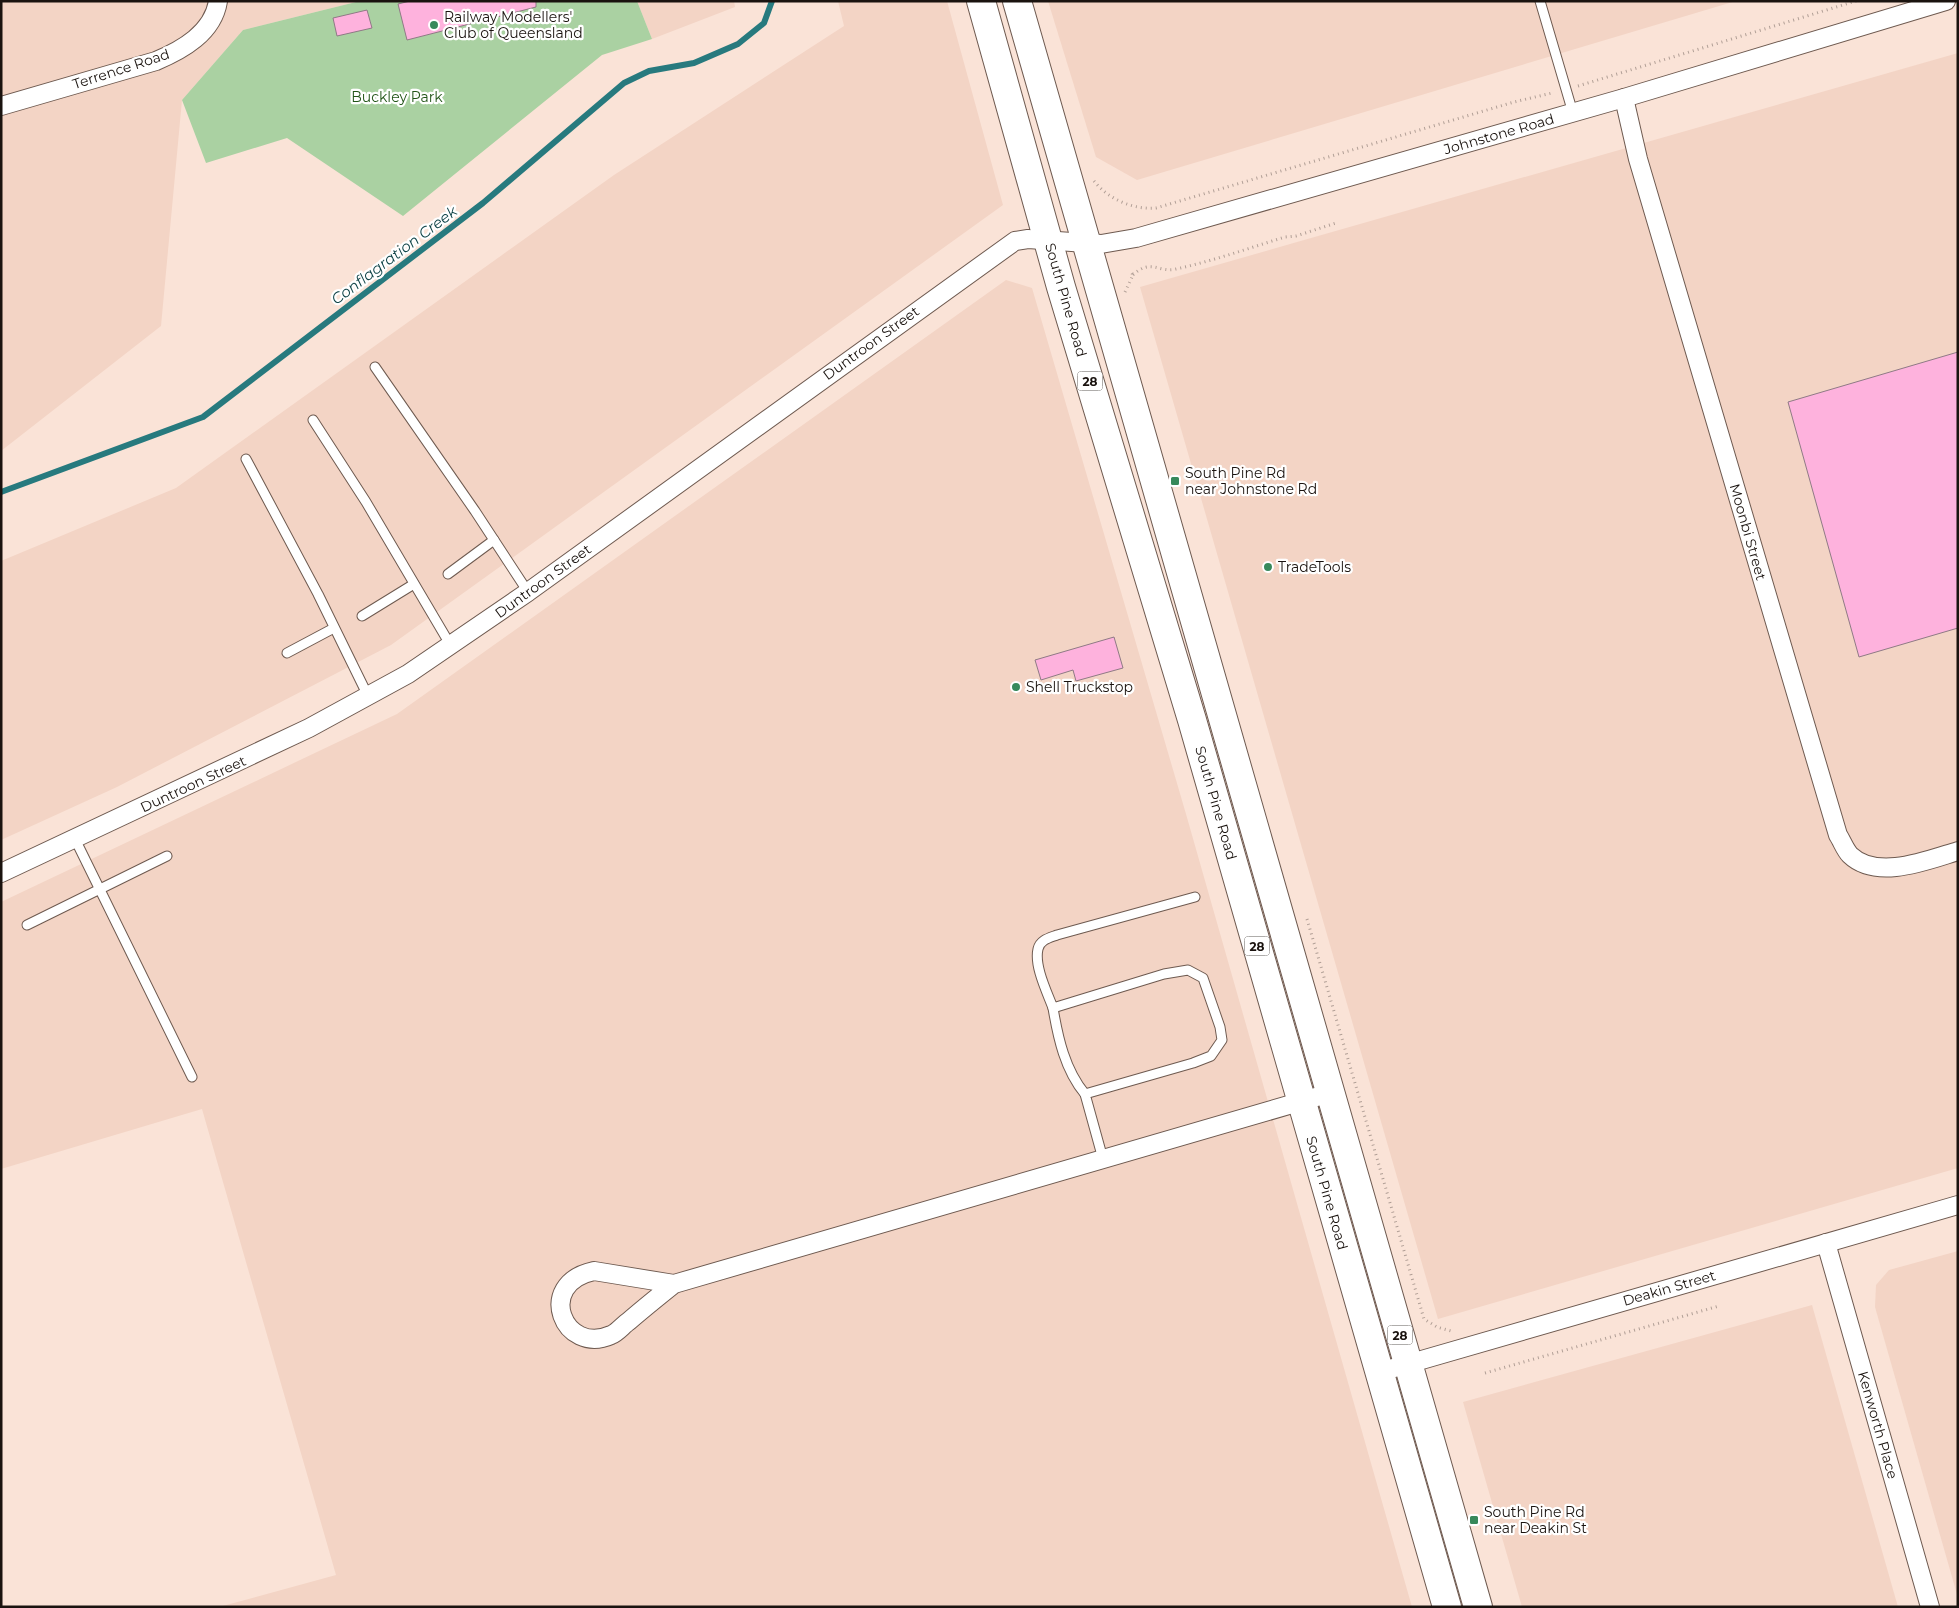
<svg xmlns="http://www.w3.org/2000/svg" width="1959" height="1608" viewBox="0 0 1959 1608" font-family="Montserrat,sans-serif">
  <rect width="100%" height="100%" fill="#fae3d7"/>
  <!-- built -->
  <g fill="#f3d4c5">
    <polygon points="1,1 360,1 243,30 182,100 161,326 1,451"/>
    <polygon points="637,1 734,1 735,7 652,39"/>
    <polygon points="838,1 947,1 1003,205 391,645 117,787 1,840 1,561 176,488 614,175 844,26"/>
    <polygon points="1048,1 1736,1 1137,180 1096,157"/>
    <polygon points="1958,53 1958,1168 1438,1319 1140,287"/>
    <polygon points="1006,280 1032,288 1186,814 1412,1607 219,1607 336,1575 202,1109 1,1169 1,902 397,714"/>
    <polygon points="1958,1251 1958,1598 1875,1307 1876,1285 1889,1270"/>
    <polygon points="1812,1305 1898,1607 1522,1607 1463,1402"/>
  </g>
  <!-- green -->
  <polygon fill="#aad1a2" points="360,1 637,1 652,39 602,55 403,216 287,138 206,163 182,100 243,30"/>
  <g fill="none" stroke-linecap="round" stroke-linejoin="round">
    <!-- stream -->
    <polyline stroke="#277a7e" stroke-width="6" points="1,492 203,417 483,203 624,83 649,71 694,63 738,44 764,23 772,1"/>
  </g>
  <!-- building -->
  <g fill="#feb2dd" stroke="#8f7a85">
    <polygon points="410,1 536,1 536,7 407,40 398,4"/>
    <polygon points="367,10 372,28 337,36 333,18"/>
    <polygon points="1958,352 1958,628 1859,657 1788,402"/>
    <polygon points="1114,637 1123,668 1076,681 1073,670 1041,680 1035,660"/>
  </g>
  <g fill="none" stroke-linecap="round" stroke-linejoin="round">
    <!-- service casing -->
    <g stroke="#6e5a50" stroke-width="11">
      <g id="service">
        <polyline points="1540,1 1573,113"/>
        <polyline points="375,367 475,511 528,592"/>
        <polyline points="313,420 366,502 451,646"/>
        <polyline points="246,459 318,594 368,696"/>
        <polyline points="448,574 494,540"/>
        <polyline points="362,616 414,584"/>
        <polyline points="287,653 334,628"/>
        <polyline points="75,839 192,1077"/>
        <polyline points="27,925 167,856"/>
        <path d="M1053 1008C1058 1038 1065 1070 1085 1094"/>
        <path d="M1103 1159 1085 1094 1193 1063 1211 1056 1222 1040 1220 1027 1203 978 1188 970 1164 974 1053 1008C1047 992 1034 966 1038 949 1040 940 1049 938 1057 935L1195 897"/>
      </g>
    </g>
    <!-- minor casing -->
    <g stroke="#6e5a50" stroke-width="20">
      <g id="minor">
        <path d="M1624 98 1638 159 1838 835C1842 841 1845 850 1850 855 1877 881 1928 860 1958 851"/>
        <path d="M1 106 156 61C182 50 213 33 218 1"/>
        <polyline points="1,873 309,728 408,674 528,592 1015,241 1028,239 1101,244 1136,238 1624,98 1946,1"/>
        <polyline points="1826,1243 1930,1607"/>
        <path d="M674 1284 594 1271C534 1284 564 1356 611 1335 617 1333 623 1325 629 1321 644 1308 659 1296 674 1284L1330 1093"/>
        <polyline points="1380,1372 1958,1205"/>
      </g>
    </g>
    <!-- trunk casing -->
    <g stroke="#6e5a50" stroke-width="30">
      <g id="trunk">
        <polyline points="981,1 1061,287 1192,720 1447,1607"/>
        <polyline points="1017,1 1478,1607"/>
      </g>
    </g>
    <!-- path -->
    <g stroke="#b19f96" stroke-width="3" stroke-dasharray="1 4" stroke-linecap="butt">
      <polyline points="1578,86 1856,1"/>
      <path d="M1094 181C1108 199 1133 210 1156 208L1514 102 1552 93"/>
      <path d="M1133 275C1151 258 1158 273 1176 269 1213 261 1249 248 1285 237L1296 236 1336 223"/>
      <polyline points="1125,292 1133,275 1130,270"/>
      <polyline points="1307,919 1424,1319 1437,1327 1451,1331"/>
      <polyline points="1485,1373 1719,1306"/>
    </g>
    <!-- service -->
    <use href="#service" stroke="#fff" stroke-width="9"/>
    <!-- minor -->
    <use href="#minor" stroke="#fff" stroke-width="18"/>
    <!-- trunk -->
    <use href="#trunk" stroke="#fff" stroke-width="28"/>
  </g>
  <!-- markers -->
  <g fill="#37895b" stroke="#fff" stroke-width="2">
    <circle cx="434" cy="25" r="5"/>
    <rect x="1170" y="476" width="10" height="10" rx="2.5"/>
    <circle cx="1268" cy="567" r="5"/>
    <circle cx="1016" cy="687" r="5"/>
    <rect x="1469" y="1515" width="10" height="10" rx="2.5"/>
  </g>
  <g text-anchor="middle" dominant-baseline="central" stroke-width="4.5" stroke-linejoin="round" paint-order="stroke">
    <!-- shield labels -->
    <g fill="#fff" stroke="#5f5a57" stroke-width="1">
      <rect x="1077.5" y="371.5" width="25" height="19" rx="4"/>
      <rect x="1244.5" y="936.5" width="25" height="19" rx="4"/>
      <rect x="1387.5" y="1325.5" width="25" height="19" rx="4"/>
    </g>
    <g font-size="12" font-weight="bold" fill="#1a130f">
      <text x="1090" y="381">28</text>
      <text x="1257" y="946">28</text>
      <text x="1400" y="1335">28</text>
    </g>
    <!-- poi labels -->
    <g font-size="14" fill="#1a130f" stroke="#fff" text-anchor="start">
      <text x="444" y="17">Railway Modellers'<tspan x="444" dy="16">Club of Queensland</tspan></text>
      <text x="1185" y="473">South Pine Rd<tspan x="1185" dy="16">near Johnstone Rd</tspan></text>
      <text x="1278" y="567">TradeTools</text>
      <text x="1026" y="687">Shell Truckstop</text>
      <text x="1484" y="1512">South Pine Rd<tspan x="1484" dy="16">near Deakin St</tspan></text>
    </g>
    <!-- street labels -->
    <g font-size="14" fill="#1a130f" stroke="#fff">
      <text transform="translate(121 69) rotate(-18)">Terrence Road</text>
      <text transform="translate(1499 134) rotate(-16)">Johnstone Road</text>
      <text transform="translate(1066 300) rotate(74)">South Pine Road</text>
      <text transform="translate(871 343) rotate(-36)">Duntroon Street</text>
      <text transform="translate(1748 532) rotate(74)">Moonbi Street</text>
      <text transform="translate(543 581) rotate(-36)">Duntroon Street</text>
      <text transform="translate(193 784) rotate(-25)">Duntroon Street</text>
      <text transform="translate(1216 803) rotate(74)">South Pine Road</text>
      <text transform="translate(1327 1193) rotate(74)">South Pine Road</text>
      <text transform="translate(1669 1288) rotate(-16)">Deakin Street</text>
      <text transform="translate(1878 1425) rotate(74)">Kenworth Place</text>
    </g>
    <!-- park labels -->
    <g font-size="14" fill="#215417" stroke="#fff">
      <text x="397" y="97">Buckley Park</text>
    </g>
    <!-- water labels -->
    <g font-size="15" font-style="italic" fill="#0f4347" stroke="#fff">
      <text transform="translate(394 255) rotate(-37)">Conflagration Creek</text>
    </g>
  </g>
  <!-- border -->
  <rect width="1959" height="1608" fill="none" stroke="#1a130f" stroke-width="5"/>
</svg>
